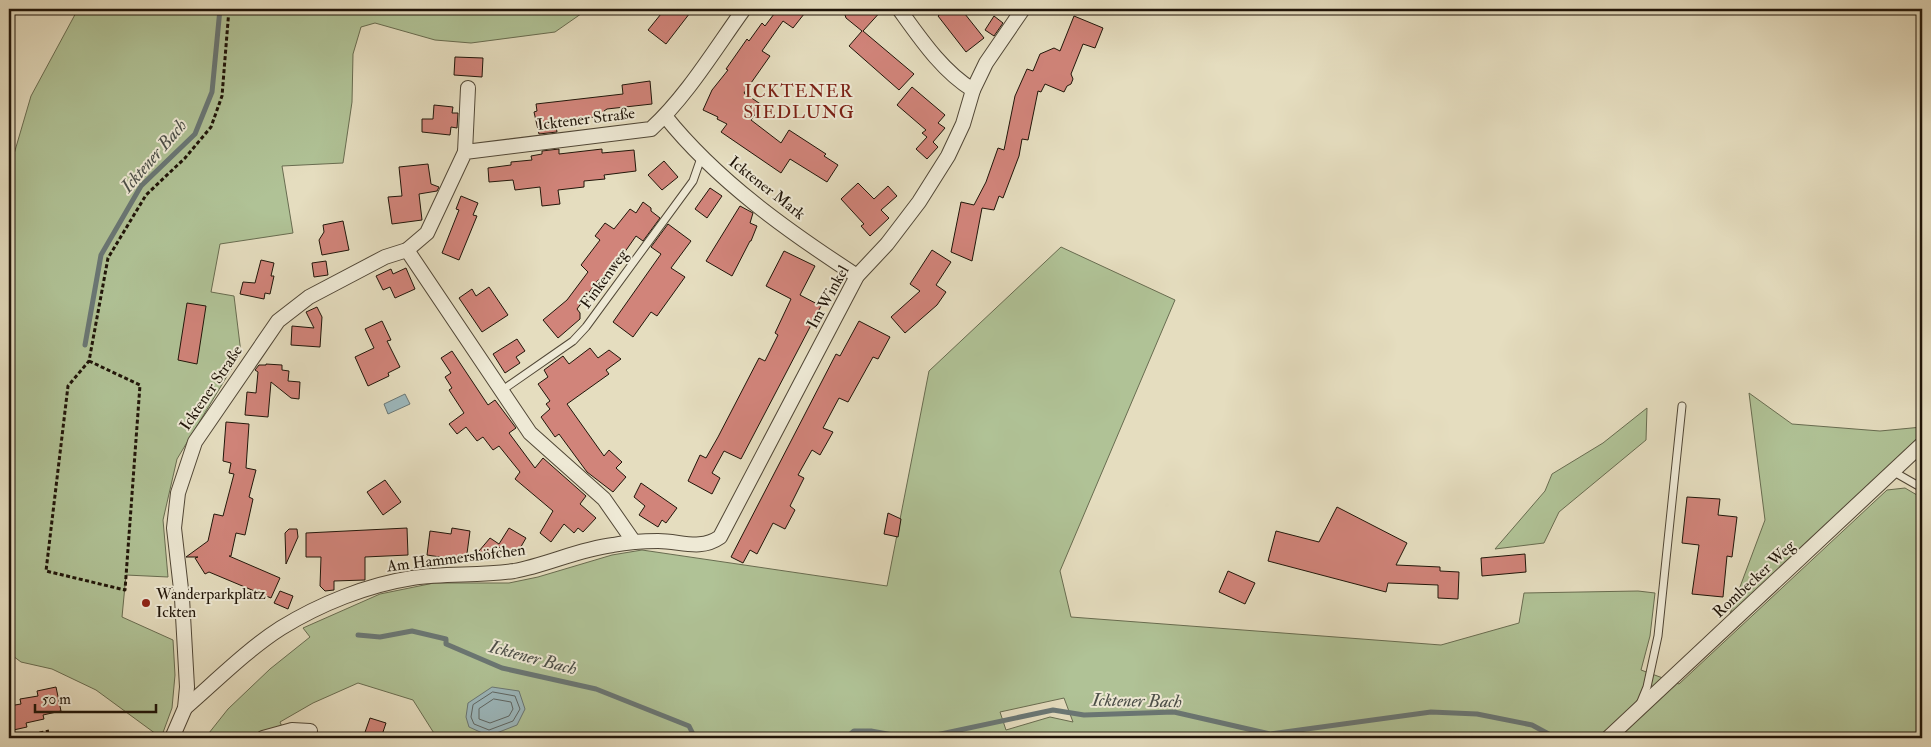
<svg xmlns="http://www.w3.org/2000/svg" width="1931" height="747" viewBox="0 0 1931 747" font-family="'IM FELL Double Pica',serif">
  <rect width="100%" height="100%" fill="#e5ddbf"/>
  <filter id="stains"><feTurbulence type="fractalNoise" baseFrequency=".004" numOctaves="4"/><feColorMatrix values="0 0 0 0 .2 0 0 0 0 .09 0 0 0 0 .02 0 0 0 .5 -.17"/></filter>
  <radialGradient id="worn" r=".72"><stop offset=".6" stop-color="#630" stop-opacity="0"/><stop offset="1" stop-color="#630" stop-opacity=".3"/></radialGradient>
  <!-- green -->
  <g fill="#b0c296" stroke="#686c50" fill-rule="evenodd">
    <polygon points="78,9 588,9 555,32 471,43 435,40 375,23 361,27 353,54 352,102 343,163 282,166 293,233 220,244 211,292 234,296 241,353 177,459 163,520 168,577 126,575 122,617 173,640 175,675 172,708 161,738 157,738 156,734 96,690 52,669 21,662 9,653 9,171 31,96"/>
    <path d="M1061 247 1175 300 1060 571 1071 617 1441 645 1519 623 1524 593 1638 591 1655 593 1650 636 1641 670 1679 684 1887 490 1905 488 1922 498V738H437L413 700 358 683 313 703 280 722 287 738H205L228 709 270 669 310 637 303 628 380 594 434 583H509L538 577 612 555 642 550 887 586 929 371ZM1064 698 1073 722 1050 717 1006 730 1000 712Z"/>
    <polygon points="1749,393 1792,424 1880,431 1922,427 1922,438 1728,619 1765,520"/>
    <polygon points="1647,408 1646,440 1559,512 1544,543 1495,549 1545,491 1552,474 1603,443"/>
  </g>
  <!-- water -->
  <g fill="#9cb8bd" stroke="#6a7775">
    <polygon points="405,394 410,404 388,414 384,404"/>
    <polygon points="492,687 519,691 525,709 517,725 489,736 469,727 466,717 468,703"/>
  </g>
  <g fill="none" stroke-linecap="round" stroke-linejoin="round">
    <!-- shore -->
    <g stroke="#5e6663" stroke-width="1">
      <polygon points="493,692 515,696 520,709 513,721 489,730 474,724 471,717 473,705"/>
      <polygon points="494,699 511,702 513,709 509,716 490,723 479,719 479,709"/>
    </g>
    <!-- stream -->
    <g stroke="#6a7775" stroke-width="5">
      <polyline points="85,345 101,255 141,186 195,134 212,92 220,9"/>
      <polyline points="358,635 380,637 412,631 446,639 446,644 502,668 596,689 689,726 695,738"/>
      <polyline points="846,738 854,731 871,731 909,738"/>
      <polyline points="922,738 1053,710 1084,715 1174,712 1270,734 1431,712 1477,714 1532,725 1556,738"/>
    </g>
  </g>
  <!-- building -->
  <g fill="#d1847a" stroke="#201509">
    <polygon points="665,9 693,9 666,44 648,30"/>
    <polygon points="766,9 808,9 793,28 783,21 762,51 770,56 744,93 762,105 751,120 781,143 789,130 826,154 824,156 838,165 827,182 790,159 781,173 721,132 727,124 717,119 718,117 703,110 712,90 728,70 726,69 747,39 749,41 762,23 765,26 774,14"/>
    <polygon points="843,9 883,9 863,31 914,74 899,90 849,46 862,31 846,18"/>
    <polygon points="946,9 961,9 984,38 966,52 938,16"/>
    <polygon points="994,16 1003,23 994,36 985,30"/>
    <polygon points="1074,16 1103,28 1095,48 1083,44 1071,74 1073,79 1071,84 1067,86 1064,92 1045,84 1041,92 1038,91 1028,140 1022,139 1019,156 1003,198 999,196 994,210 982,208 972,261 951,252 961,202 974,205 986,182 998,148 1004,150 1015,96 1027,69 1033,71 1040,54 1054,48 1060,51"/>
    <polygon points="455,57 483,58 482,77 454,75"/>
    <polygon points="650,81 652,104 607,109 604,111 604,116 555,121 557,132 539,134 534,112 537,111 536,104 623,94 622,85"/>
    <polygon points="912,87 945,115 938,123 945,128 933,142 938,147 927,159 916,149 927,137 922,133 926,130 897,105"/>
    <polygon points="434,105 453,107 452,113 458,113 457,128 451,127 450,135 422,132 422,119 433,119"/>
    <polygon points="559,149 559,154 602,149 602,153 634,150 636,171 604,175 605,179 584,181 584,187 558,190 560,204 542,206 540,187 515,190 513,180 489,182 488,168 511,165 511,162 532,160 531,156 542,154 542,151"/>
    <polygon points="664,161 678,177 662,190 648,175"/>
    <polygon points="428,164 431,184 439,187 437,191 419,194 422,220 392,224 388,197 402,196 399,167"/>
    <polygon points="858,183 874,199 888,186 897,196 881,210 889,218 870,236 861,226 864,224 841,199"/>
    <polygon points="710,188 722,196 707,218 695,209"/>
    <polygon points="461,196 478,203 473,215 477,216 459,260 442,253 459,210 456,209"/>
    <polygon points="643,202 651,208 651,211 660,218 643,241 636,236 622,256 621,255 600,281 598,280 577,309 580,313 580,319 558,338 543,320 567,300 588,272 581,265 600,240 595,236 605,223 614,229 630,209 636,213"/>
    <polygon points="740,206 753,213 750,223 757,226 751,241 750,241 732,276 706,261"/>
    <polygon points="343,221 349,250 322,255 319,240 324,232 323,225"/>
    <polygon points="668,224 691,241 671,268 685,277 657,316 651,312 633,337 613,322 661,254 651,247"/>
    <polygon points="932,250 951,262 936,285 946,292 937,305 905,333 891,317 920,291 910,284"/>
    <polygon points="784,251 815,266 800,295 821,306 741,459 724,451 712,473 720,478 712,494 688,481 700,455 706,458 718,437 759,358 765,361 778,335 775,333 791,299 766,286"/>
    <polygon points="261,260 274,263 271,276 274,276 270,294 265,293 264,299 240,294 243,282 255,283"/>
    <polygon points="326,261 328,275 314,277 312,263"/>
    <polygon points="406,268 415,289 395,298 390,287 383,290 376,276 391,269 393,274"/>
    <polygon points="489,287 508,315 482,332 459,298 472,289 476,296"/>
    <polygon points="187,303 206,306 197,364 178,360"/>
    <polygon points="317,307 322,317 320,347 291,345 292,326 314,328 306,312"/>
    <polygon points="382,321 391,340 387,341 400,367 388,373 389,376 368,386 355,357 374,348 365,329"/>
    <polygon points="859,321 890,337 878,359 873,357 848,402 839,398 823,428 833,432 820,455 812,450 798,475 804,478 790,506 795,510 785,529 773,523 757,554 750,550 743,563 731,557 836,354 840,356"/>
    <polygon points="517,339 525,351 516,357 520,363 505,373 493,354"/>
    <polygon points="590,348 598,358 609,350 621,359 606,370 609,374 567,404 604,456 609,450 622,462 616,468 626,477 613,492 587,472 559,434 555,437 541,417 550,409 546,404 550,401 538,384 548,377 544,370 563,356 569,364"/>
    <polygon points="452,351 488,405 495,400 516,428 509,433 535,468 543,458 586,496 580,504 596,518 583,532 578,528 574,533 564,524 551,542 540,533 553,511 515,479 520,472 499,446 493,450 483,437 477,441 466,427 457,434 449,424 464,413 449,390 452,388 445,377 451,373 441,358"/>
    <polygon points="266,364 282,365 282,370 289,371 288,381 300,382 299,399 291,398 271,382 268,417 245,415 247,392 256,393 258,372 255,370 259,365 266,365"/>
    <polygon points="226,422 249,424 246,468 256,470 249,497 253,499 245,535 236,533 231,556 229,556 280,578 271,598 209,572 205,574 195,558 198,557 186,557 208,541 214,514 223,516 234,474 229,473 231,463 223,461"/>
    <polygon points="385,480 401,502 383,515 367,492"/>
    <polygon points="641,483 677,508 666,523 662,520 658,527 639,515 645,506 634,497"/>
    <polygon points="1687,497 1720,499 1718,515 1737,517 1732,557 1727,556 1723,597 1692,594 1699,545 1682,543"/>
    <polygon points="1337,507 1407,543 1396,565 1440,567 1440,571 1459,572 1458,599 1438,598 1438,585 1388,583 1386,592 1268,561 1276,531 1319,542"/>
    <polygon points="888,513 901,519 898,537 884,534"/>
    <polygon points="407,528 408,555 365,557 365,580 334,581 334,590 325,591 320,586 321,557 306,557 306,533"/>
    <polygon points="452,528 470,531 466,561 427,555 430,531 451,534"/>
    <polygon points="509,528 526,538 515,557 499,547 493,559 479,551 490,538 499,544"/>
    <polygon points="289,529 297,529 298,537 286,564 285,533"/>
    <polygon points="1525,554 1526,572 1482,576 1481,558"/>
    <polygon points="1228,571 1255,583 1245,604 1219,592"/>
    <polygon points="280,591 293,596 288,609 274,603"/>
    <polygon points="56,687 61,711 43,715 44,719 26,723 27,727 9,731 9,706 21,704 20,699 38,696 37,691"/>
    <polygon points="370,718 386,723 381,738 363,738"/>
  </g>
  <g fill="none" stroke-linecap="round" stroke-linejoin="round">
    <!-- lane casing -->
    <g stroke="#514736" stroke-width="9">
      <g id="lane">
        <polyline points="501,391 573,341 586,327 693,181 701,158"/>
        <polyline points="1894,472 1922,488"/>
        <polyline points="1640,704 1647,687 1658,636 1682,406"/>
      </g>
    </g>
    <!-- street casing -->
    <g stroke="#514736" stroke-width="16">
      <g id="street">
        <path d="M899 9C920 38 942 71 973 90"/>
        <path d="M665 116C717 181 788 231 857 276"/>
        <polyline points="465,152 468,88"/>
        <polyline points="407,250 530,433 604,499 634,542"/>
        <path d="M185 708C215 682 248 649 281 628 320 604 367 585 412 578 445 573 480 576 514 571 547 565 579 549 613 545 628 542 643 541 658 541 681 541 700 551 720 537L857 276 887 244 919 202 948 156 963 124 973 90 986 63 1023 9"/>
        <path d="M172 738 185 708 187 687 182 598 174 528 178 493 195 442 278 321 309 297 385 257 407 250 427 233 465 152 651 129C687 96 715 49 744 9"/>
        <polyline points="263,738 292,730 310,731"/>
        <polyline points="1608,738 1922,444"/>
      </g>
    </g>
    <!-- path -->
    <g stroke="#201509" stroke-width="3" stroke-dasharray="4 2.5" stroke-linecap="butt">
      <polyline points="1915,9 1922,18"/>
      <polyline points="89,361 140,385 125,590 46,571 68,386 89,361 108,258 146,195 185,158 211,127 222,96 229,9"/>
      <polyline points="14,738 49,731"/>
    </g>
    <!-- lane -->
    <use href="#lane" stroke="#eee9d5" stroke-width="7"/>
    <!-- street -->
    <use href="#street" stroke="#eee9d5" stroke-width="14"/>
  </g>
  <!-- markers -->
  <circle fill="#8f2418" stroke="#eee9d5" stroke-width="2" cx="146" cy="603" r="5"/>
  <g text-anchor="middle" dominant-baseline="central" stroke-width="4" stroke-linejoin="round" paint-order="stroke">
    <!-- street labels -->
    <g font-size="16" fill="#201509" stroke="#eee9d5">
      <text transform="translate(586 119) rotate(-7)">Icktener Straße</text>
      <text transform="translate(767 188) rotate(38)">Icktener Mark</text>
      <text transform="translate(604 279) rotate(-54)">Finkenweg</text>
      <text transform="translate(828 297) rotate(-61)">Im Winkel</text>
      <text transform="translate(211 388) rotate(-56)">Icktener Straße</text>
      <text transform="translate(456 558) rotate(-7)">Am Hammershöfchen</text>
      <text transform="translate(1754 579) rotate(-43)">Rombecker Weg</text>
    </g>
    <!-- poi labels -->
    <g font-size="16" fill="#201509" stroke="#eee9d5" text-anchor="start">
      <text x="156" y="594">Wanderparkplatz<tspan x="156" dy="18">Ickten</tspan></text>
    </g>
    <!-- neighbourhood labels -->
    <g font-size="18" letter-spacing="1" fill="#7a1f14" stroke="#eee9d5">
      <text x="799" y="91">ICKTENER<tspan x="799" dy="21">SIEDLUNG</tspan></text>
    </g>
    <!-- water labels -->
    <g font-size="18" font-style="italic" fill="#4b4e48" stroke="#eee9d5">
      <text transform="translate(154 156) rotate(-49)">Icktener Bach</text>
      <text transform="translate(533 658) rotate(15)">Icktener Bach</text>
      <text transform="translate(1137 701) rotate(1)">Icktener Bach</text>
    </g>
  </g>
  <!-- margin -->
  <rect width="1931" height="747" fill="none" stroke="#e5ddbf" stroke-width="30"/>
  <rect x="10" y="10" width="1911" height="727" fill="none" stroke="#201509" stroke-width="2.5"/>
  <rect x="15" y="15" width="1901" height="717" fill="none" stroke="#201509"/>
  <!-- scale -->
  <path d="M35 704v8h121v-8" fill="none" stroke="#201509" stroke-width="2.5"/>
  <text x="42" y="704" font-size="15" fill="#201509" stroke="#eee9d5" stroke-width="4" paint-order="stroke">50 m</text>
  <rect width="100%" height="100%" filter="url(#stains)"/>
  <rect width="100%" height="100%" fill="url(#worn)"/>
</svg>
